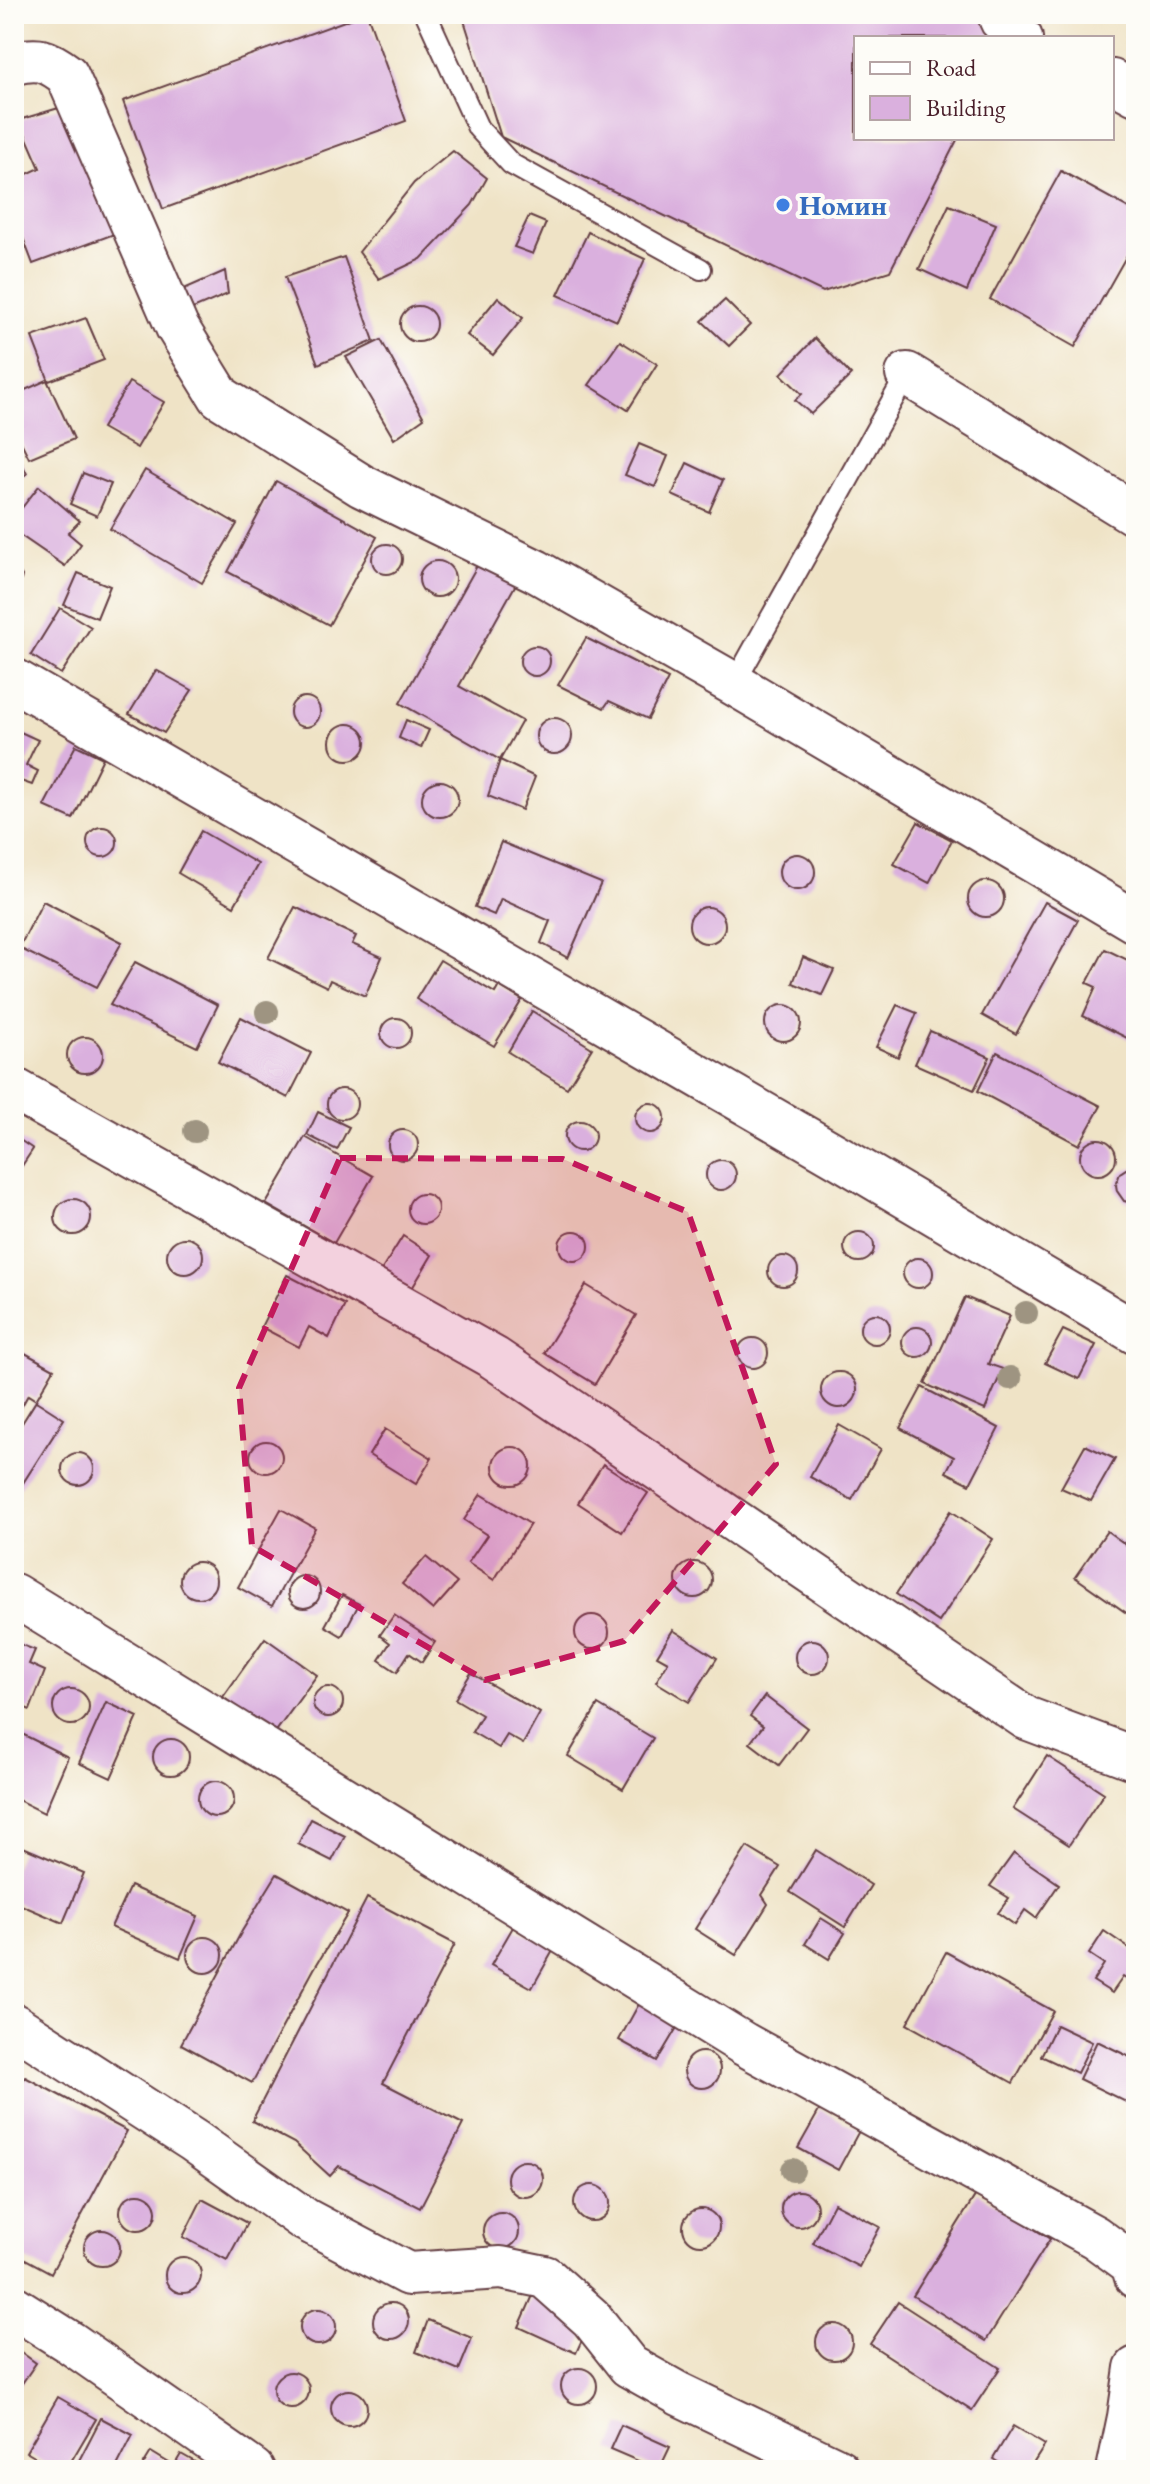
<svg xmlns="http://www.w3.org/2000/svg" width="1150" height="2484" viewBox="0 0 1150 2484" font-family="'EB Garamond',serif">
  <rect width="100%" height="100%" fill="#fdfcf7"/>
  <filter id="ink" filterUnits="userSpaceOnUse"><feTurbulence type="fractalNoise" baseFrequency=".0125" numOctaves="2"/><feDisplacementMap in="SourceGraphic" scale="16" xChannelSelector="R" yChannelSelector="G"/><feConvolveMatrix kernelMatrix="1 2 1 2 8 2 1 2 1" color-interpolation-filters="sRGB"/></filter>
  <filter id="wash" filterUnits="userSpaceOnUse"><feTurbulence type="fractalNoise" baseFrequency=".006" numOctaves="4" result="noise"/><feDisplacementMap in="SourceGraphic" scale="32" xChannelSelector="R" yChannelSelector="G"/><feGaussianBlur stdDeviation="1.8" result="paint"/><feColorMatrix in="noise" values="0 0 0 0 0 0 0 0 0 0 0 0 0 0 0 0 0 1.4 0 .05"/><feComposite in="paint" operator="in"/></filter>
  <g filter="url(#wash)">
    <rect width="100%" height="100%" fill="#efe3c6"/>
    <g id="blocks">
      <!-- building -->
      <g fill="#dab0de">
        <polygon points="364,14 367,14 406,121 163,209 123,101"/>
        <polygon points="465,14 982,14 992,38 856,38 856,138 958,138 890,271 823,292 501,137 463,17"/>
        <polygon points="62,107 117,233 33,264 14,214 14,154 23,176 40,168 19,120"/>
        <polygon points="453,151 487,178 472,205 421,259 379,279 359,252 414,183"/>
        <polygon points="1061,171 1136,212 1136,239 1075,347 990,299"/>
        <polygon points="949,205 996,224 967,291 919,269"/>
        <polygon points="529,216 546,223 533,254 514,247"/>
        <polygon points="588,232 645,259 617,321 558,295"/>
        <polygon points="344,257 374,341 318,364 285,277"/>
        <polygon points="225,271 228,294 193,309 184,289"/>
        <polygon points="498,297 523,318 493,355 467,335"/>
        <polygon points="725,300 750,325 729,346 702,321"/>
        <circle cx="418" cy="324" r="18"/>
        <polygon points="86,318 104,360 49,381 32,337"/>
        <polygon points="815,338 851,375 811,414 795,400 802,394 781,374"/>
        <polygon points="381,340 424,418 394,439 346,357"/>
        <polygon points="620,341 657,364 628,410 589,385"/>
        <polygon points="47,380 74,439 29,458 14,428 14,395"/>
        <polygon points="129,382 164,402 137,448 102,428"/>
        <polygon points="639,444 668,456 655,487 625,475"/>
        <polygon points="14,446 27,474 14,480"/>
        <polygon points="687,463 723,480 709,512 672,495"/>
        <polygon points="145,470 237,524 202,583 110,529"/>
        <polygon points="83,473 111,484 97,516 70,504"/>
        <polygon points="276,481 377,537 329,625 228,572"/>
        <polygon points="39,486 80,521 68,533 81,544 65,566 14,531 14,518"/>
        <circle cx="387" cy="559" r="15"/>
        <circle cx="437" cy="579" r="18"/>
        <polygon points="14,563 22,576 19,588 14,594"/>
        <polygon points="478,564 516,584 459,686 522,721 500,760 535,777 522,810 488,796 500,760 400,703"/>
        <polygon points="78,573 110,586 97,618 64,605"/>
        <polygon points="60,608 91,627 61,674 31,655"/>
        <polygon points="586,638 668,679 648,719 609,701 604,708 558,685"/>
        <circle cx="535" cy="661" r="15"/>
        <polygon points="156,670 192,690 164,733 129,714"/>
        <circle cx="305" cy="712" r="15"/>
        <circle cx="554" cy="736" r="18"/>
        <polygon points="406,720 429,730 421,748 399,738"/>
        <circle cx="348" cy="742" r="18"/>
        <polygon points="14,729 38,740 26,765 38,771 32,785 18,780 14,788"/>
        <polygon points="76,745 103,758 73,819 44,806"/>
        <circle cx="440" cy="799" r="18"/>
        <polygon points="918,822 952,840 929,883 894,864"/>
        <circle cx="102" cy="842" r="15"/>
        <polygon points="201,831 258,864 234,906 178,873"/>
        <polygon points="501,842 601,883 568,958 541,943 550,921 501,899 494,915 475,907"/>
        <circle cx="797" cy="872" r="18"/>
        <circle cx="986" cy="899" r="18"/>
        <polygon points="43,901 122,942 97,987 19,948"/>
        <polygon points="1045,902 1078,920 1016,1034 982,1015"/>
        <circle cx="707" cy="925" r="18"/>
        <polygon points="295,907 356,936 352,944 382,957 365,996 330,980 327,987 268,958"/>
        <polygon points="1105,949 1136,964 1135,1042 1083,1016 1096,987 1087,983"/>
        <polygon points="803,957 834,970 822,995 793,983"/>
        <polygon points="440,960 495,993 499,986 522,1000 494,1046 416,999"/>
        <polygon points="135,962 218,1005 197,1047 110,1005"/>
        <circle cx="783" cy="1023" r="18"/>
        <polygon points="897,1005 917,1013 898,1057 876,1047"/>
        <polygon points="532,1011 592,1048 567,1088 508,1052"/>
        <polygon points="241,1017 311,1053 288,1098 218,1062"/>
        <circle cx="396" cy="1033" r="15"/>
        <polygon points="930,1031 990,1057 974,1090 915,1064"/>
        <circle cx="85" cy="1055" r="18"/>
        <polygon points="997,1052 1101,1106 1079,1145 978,1091"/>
        <circle cx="342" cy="1104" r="15"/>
        <circle cx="650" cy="1118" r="15"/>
        <polygon points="318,1112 349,1127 337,1150 307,1135"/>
        <circle cx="580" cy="1136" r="15"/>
        <circle cx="403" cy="1145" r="15"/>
        <polygon points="14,1136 33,1149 14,1178"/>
        <polygon points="305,1137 373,1176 334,1243 266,1204"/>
        <circle cx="1098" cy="1157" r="18"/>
        <circle cx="721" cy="1175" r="15"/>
        <polygon points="1136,1167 1136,1204 1124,1201 1117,1191 1116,1185 1120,1173 1126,1169"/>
        <circle cx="423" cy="1209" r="15"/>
        <circle cx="73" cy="1217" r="18"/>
        <circle cx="574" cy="1246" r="15"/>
        <circle cx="859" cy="1247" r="15"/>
        <polygon points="403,1236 432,1255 411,1290 381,1271"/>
        <circle cx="185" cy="1256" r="18"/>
        <circle cx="783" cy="1271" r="15"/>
        <circle cx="918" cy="1273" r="15"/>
        <polygon points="287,1275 345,1305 329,1338 309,1327 299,1347 261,1327"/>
        <polygon points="586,1285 636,1315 595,1384 544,1353"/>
        <polygon points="965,1297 1010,1316 988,1364 1003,1369 985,1410 925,1384"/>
        <circle cx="875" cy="1329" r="15"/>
        <circle cx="917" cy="1342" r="15"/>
        <polygon points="1063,1330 1096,1345 1079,1379 1045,1363"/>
        <circle cx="753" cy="1353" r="15"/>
        <polygon points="14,1347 54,1369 36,1400 28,1395 18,1413 14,1411"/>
        <circle cx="839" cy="1390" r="18"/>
        <polygon points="922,1387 999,1428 970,1484 946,1472 954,1457 900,1428"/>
        <polygon points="36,1401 64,1419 14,1497 14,1464 18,1458 14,1456 14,1436"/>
        <polygon points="839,1425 881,1449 852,1500 810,1477"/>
        <polygon points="385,1429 432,1458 416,1484 369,1455"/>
        <circle cx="266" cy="1457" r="16"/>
        <polygon points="1085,1445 1115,1459 1091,1501 1061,1488"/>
        <circle cx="512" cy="1466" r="19"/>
        <circle cx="78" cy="1469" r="16"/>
        <polygon points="603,1464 648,1493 622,1532 578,1503"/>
        <polygon points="481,1494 530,1524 494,1580 468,1563 487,1535 464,1520"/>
        <polygon points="281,1509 315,1528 272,1606 238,1587"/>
        <polygon points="951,1511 993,1539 939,1622 896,1594"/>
        <polygon points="1107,1531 1136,1552 1136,1603 1128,1614 1075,1577"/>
        <polygon points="426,1557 457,1583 433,1610 402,1584"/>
        <circle cx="198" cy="1580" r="18"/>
        <circle cx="694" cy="1580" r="18"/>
        <circle cx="304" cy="1592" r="16"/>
        <polygon points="342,1595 359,1604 342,1636 325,1626"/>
        <circle cx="592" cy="1632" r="17"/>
        <polygon points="394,1615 435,1642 422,1662 409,1653 397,1672 379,1660 390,1643 380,1635"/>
        <polygon points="673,1630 717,1658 689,1702 656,1682 668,1662 657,1656"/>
        <polygon points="265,1638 317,1675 274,1734 223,1697"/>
        <circle cx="812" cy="1657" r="17"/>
        <polygon points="14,1642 35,1650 29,1664 45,1671 30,1710 14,1703"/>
        <polygon points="471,1673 540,1713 523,1744 507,1735 499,1748 472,1732 482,1715 455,1699"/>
        <circle cx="328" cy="1702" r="15"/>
        <circle cx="71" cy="1707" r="18"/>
        <polygon points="765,1696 807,1728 779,1765 750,1743 763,1726 750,1716"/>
        <polygon points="106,1702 138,1717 111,1778 79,1763"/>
        <polygon points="598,1705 653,1738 623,1789 568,1756"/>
        <polygon points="14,1730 68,1757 44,1813 14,1798"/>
        <circle cx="171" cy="1757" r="18"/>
        <polygon points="1047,1756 1104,1793 1069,1845 1013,1809"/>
        <circle cx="216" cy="1799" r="18"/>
        <polygon points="311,1819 345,1836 332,1861 298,1844"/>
        <polygon points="23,1847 84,1873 63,1923 14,1902 14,1869"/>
        <polygon points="747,1847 780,1867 762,1895 768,1904 736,1955 695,1929"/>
        <polygon points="816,1850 871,1885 845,1927 790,1892"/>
        <polygon points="1014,1853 1059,1884 1036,1918 1025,1910 1015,1925 998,1913 1009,1898 990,1886"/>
        <polygon points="277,1874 348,1913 314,1969 252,2083 181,2044 242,1931"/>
        <polygon points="130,1886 198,1916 180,1958 111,1927"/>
        <polygon points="367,1898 455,1944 383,2083 463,2124 420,2208 339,2166 330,2176 294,2143 252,2121"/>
        <polygon points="821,1918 845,1933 829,1959 805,1944"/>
        <polygon points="513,1927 554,1949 532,1988 491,1965"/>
        <polygon points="1104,1931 1136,1953 1136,1980 1134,1984 1123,1977 1112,1993 1093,1981 1104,1964 1089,1954"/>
        <circle cx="205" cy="1955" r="18"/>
        <polygon points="946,1952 1053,2011 1013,2083 907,2024"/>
        <polygon points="640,2002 679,2024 657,2061 619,2040"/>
        <polygon points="1056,2025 1092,2042 1077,2073 1041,2056"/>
        <polygon points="1097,2041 1136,2060 1136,2107 1079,2079"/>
        <circle cx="702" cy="2070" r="18"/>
        <polygon points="25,2077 127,2131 51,2273 14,2253 14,2097"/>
        <polygon points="820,2109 859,2131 838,2170 798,2148"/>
        <circle cx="525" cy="2179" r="18"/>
        <circle cx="592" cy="2203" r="18"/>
        <circle cx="799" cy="2209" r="18"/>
        <polygon points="977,2193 1050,2239 986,2341 913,2296"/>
        <circle cx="138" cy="2212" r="18"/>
        <polygon points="202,2199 247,2223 227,2260 183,2237"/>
        <polygon points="834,2203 880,2227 859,2267 813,2243"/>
        <circle cx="701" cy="2227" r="18"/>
        <circle cx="501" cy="2231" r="18"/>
        <circle cx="102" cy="2248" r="18"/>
        <circle cx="183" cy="2275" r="18"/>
        <polygon points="534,2293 586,2331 576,2353 519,2327"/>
        <polygon points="898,2302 1000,2368 972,2410 870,2344"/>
        <circle cx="391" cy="2321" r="18"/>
        <circle cx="318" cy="2327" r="18"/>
        <polygon points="428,2320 472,2338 459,2370 416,2352"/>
        <circle cx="834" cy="2342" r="18"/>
        <polygon points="14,2347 36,2363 14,2395"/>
        <circle cx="579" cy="2386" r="18"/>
        <circle cx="291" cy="2390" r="18"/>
        <circle cx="349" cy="2408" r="18"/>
        <polygon points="58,2397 96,2419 66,2470 57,2470 26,2452"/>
        <polygon points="101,2418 133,2435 115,2470 74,2470"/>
        <polygon points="621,2425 670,2447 659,2470 610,2449"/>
        <polygon points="1013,2426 1045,2445 1029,2470 1011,2470 993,2459"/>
        <polygon points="151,2452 174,2466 181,2454 209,2470 140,2470"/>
      </g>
    </g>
  </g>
  <g filter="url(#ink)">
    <use href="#blocks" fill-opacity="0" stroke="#633c42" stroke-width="2"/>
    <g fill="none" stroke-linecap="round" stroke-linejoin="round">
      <!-- service casing -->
      <g stroke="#633c42" stroke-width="24">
        <g id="service">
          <polyline points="426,14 478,128 511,164 701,269"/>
          <polyline points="734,684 907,374"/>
        </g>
      </g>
      <!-- minor casing -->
      <g stroke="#633c42" stroke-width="46">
        <g id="minor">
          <polyline points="999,14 1001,20 1021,38"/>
          <path d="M14 63C39 57 47 60 67 75L177 327 220 397 362 486 536 571 734 684 1136 922"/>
          <polyline points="1112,81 1136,94"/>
          <polyline points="907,374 1136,515"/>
          <polyline points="14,680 842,1159 1136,1333"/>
          <polyline points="14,1089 494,1358 1026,1718 1136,1759"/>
          <polyline points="14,1595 744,2044 1095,2237 1132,2264 1136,2277"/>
          <polyline points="14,2025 194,2141 304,2219 408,2274 501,2268 545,2277 591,2318 629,2366 679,2394 838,2470"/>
          <polyline points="14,2307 71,2343 253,2470"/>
          <polyline points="1118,2470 1129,2417 1136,2368"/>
        </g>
      </g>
      <!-- service -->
      <use href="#service" stroke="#fff" stroke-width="20"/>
      <!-- minor -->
      <use href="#minor" stroke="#fff" stroke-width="42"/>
    </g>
    <!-- trees -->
    <g fill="#9e9481">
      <circle cx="267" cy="1012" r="12"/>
      <circle cx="195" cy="1131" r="12"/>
      <circle cx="1026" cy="1313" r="12"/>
      <circle cx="1010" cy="1378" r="12"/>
      <circle cx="793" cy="2170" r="12"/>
    </g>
  </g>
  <!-- marked area -->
  <path fill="#c2185b" fill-opacity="0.2" stroke="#c2185b" stroke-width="6" stroke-dasharray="16 10" stroke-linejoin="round" d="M340 1158 563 1159 688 1212 776 1464 624 1641 485 1680 252 1546 239 1388Z"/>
  <!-- markers -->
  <circle fill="#3f7fe0" stroke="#fdfcf7" stroke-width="3" cx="783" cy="205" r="8"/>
  <g text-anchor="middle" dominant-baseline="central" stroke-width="8" stroke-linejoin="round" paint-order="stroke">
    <!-- shop labels -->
    <g font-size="28" font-weight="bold" fill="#366cbe" stroke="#fdfcf7" text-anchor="start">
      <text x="799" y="205">Номин</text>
    </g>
  </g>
  <!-- margin -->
  <rect width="1150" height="2484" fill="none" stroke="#fdfcf7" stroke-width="48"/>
  <!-- legend -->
  <rect x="854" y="36" width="260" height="104" fill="#fdfcf7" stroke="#b5a4a5" stroke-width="2"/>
  <rect x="870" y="62" width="40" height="12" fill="#ffffff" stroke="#b5a4a5" stroke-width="2"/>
  <text x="926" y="76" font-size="24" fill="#4a1f2b">Road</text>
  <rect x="870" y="96" width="40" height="24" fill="#dab0de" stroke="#b5a4a5" stroke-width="2"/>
  <text x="926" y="116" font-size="24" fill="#4a1f2b">Building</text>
</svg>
